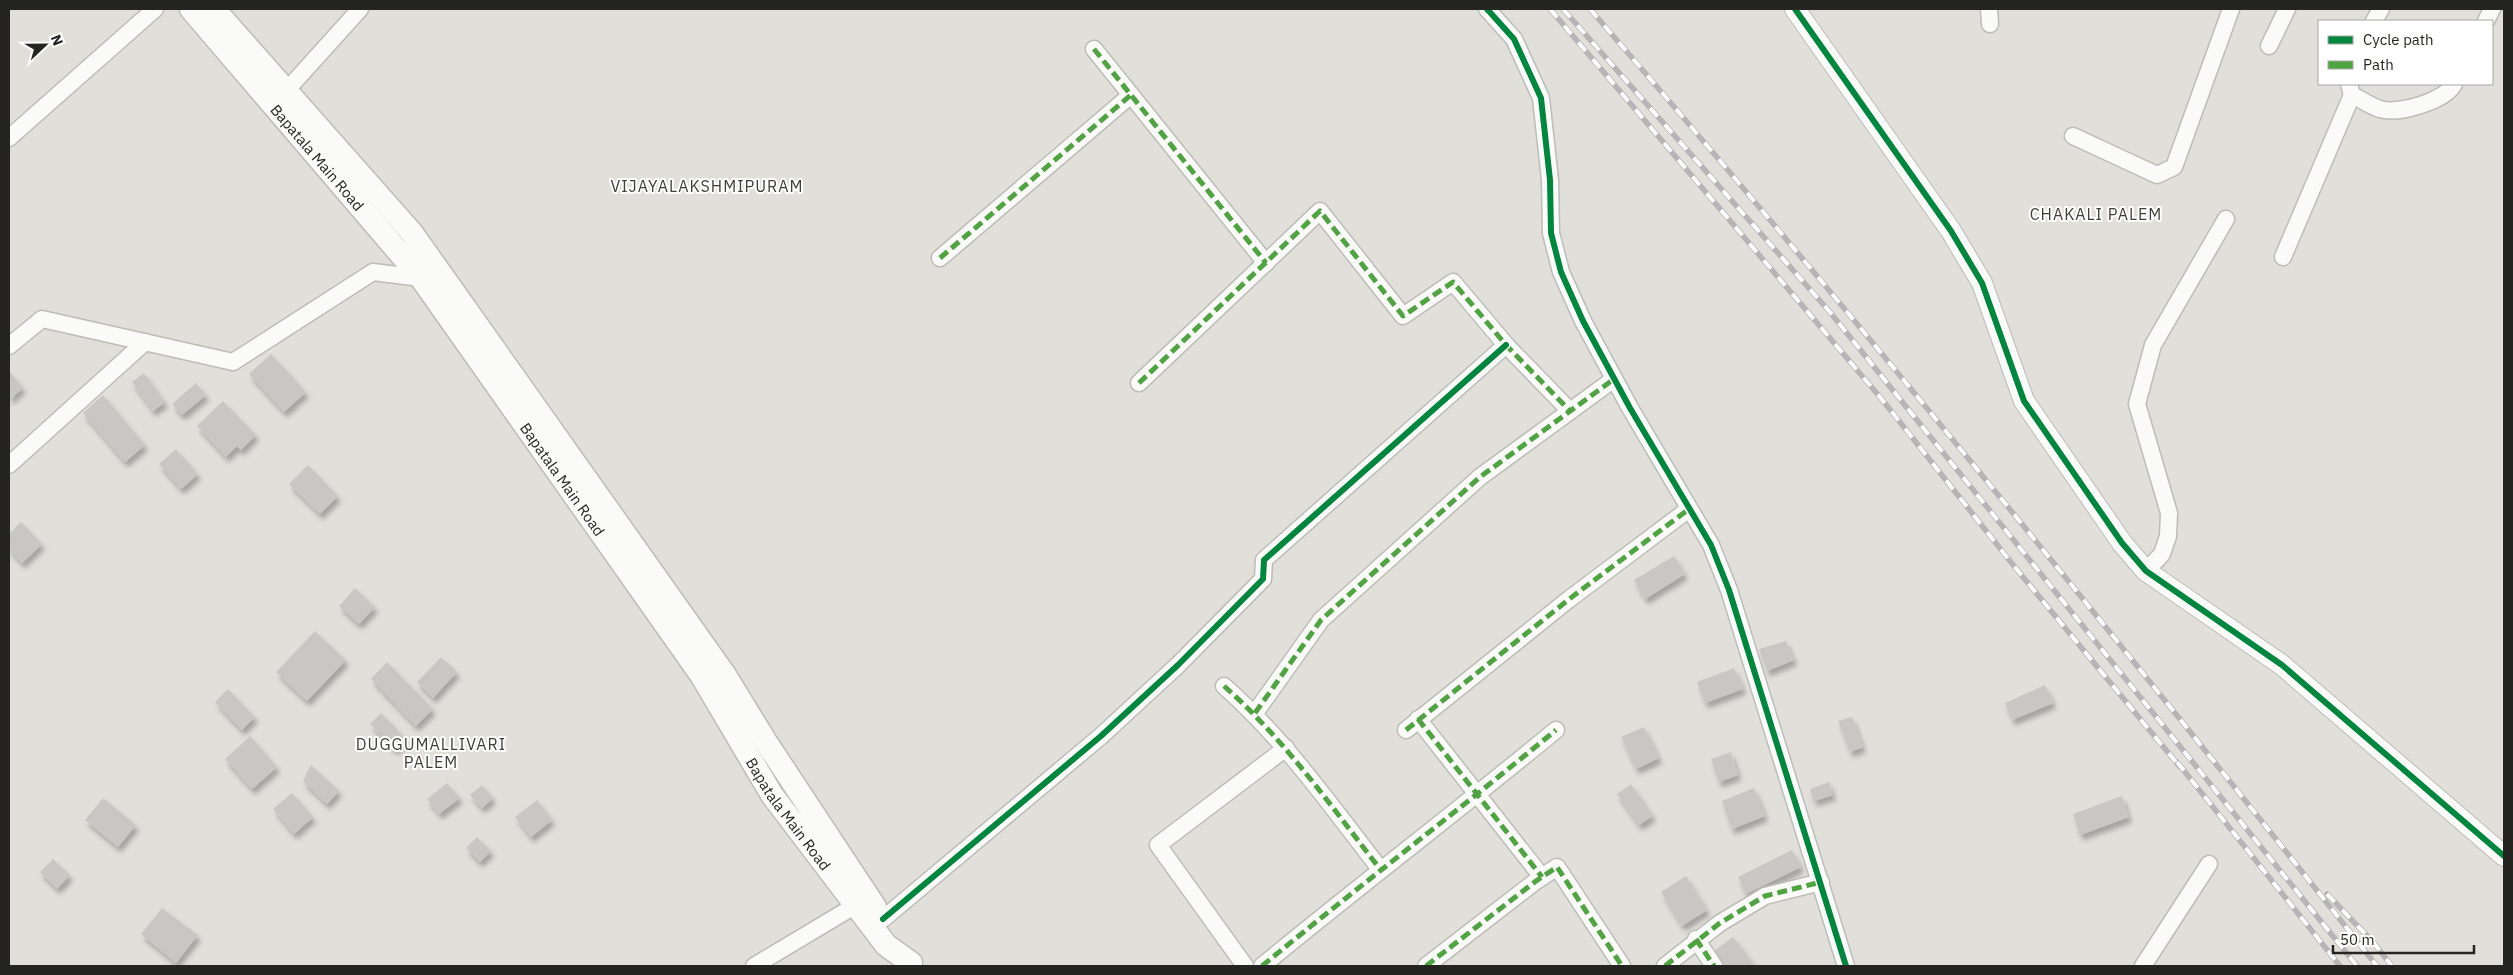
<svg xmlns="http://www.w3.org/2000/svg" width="2513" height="975" viewBox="0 0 2513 975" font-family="'IBM Plex Sans',sans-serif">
  <defs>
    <filter id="shadow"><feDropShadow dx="3" dy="5.5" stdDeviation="2.5" flood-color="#0004"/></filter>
  </defs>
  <rect width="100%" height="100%" fill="#e0dfda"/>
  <!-- building -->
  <g fill="#c8c7c3" filter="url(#shadow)">
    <polygon points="271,354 306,392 284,412 249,374"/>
    <polygon points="9,371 23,388 10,399 9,398"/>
    <polygon points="144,373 165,402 153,411 132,382"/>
    <polygon points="196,383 206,395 182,415 172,404"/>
    <polygon points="103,395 145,445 125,462 83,413"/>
    <polygon points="223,401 256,435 241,450 237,446 226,457 197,426"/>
    <polygon points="176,449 198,474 181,489 159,464"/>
    <polygon points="308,465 338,496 320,514 289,484"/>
    <polygon points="21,522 42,544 22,563 9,549 9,534"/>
    <polygon points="1674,556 1685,574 1645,599 1634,580"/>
    <polygon points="355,588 375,607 359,624 339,606"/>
    <polygon points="315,631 346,660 307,701 276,672"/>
    <polygon points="1786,641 1794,660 1767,671 1759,649"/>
    <polygon points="441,657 457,672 433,698 417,682"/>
    <polygon points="387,662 433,709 416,726 371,679"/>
    <polygon points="1734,668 1743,689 1705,703 1697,682"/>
    <polygon points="2045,685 2053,703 2012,720 2005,703"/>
    <polygon points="228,689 255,717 242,730 215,702"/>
    <polygon points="381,713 406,739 395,750 370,724"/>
    <polygon points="1852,717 1863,747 1850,752 1838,721"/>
    <polygon points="1644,727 1659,758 1636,769 1621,737"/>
    <polygon points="250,736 277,767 252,789 225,759"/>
    <polygon points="1731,752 1738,775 1719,782 1711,759"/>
    <polygon points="311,765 339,791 327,804 303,781"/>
    <polygon points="1829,782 1833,795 1814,801 1810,789"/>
    <polygon points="447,783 460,798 439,814 427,799"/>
    <polygon points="1631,784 1653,816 1639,825 1617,794"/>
    <polygon points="482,785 493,798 482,808 470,795"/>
    <polygon points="1754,788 1765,816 1732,829 1722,801"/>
    <polygon points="292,793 313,817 294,834 273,809"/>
    <polygon points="2122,796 2129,817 2080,835 2073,814"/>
    <polygon points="103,798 136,825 118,847 85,820"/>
    <polygon points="537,800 552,820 531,837 515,817"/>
    <polygon points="477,837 491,851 480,862 466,848"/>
    <polygon points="1792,850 1801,867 1746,894 1738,877"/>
    <polygon points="53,859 70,875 57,889 40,872"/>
    <polygon points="1686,876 1707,910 1682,926 1661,892"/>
    <polygon points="162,908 198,935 176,963 141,934"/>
    <polygon points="1733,937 1755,966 1726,966 1714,951"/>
  </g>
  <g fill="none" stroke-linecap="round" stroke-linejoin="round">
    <!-- minor casing -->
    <g stroke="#bdbcb8" stroke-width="19">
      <g id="minor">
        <polyline points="1487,9 1514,39 1541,98 1550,180 1551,233 1561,272 1583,321 1630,408 1711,545 1729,590 1846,966"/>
        <polyline points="1989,9 1990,24"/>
        <polyline points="2374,21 2381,9"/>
        <polyline points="2486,21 2492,9"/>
        <polyline points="2269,46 2287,9"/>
        <polyline points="1094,49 1266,263"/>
        <polyline points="286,91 360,9"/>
        <path d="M2352 95C2361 99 2370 106 2380 109 2398 115 2445 101 2454 84"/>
        <polyline points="2073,136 2157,175 2174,167 2231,9"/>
        <polyline points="9,138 155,9"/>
        <polyline points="2283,257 2352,95 2349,84"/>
        <polyline points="940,258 1131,95"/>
        <polyline points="9,346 42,319 233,362 373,272 421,278"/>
        <polyline points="1139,383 1320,211 1403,316 1453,282 1506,345 1570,411"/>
        <polyline points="9,465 145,342"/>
        <polyline points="2146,571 2162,554 2168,536 2169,513 2137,404 2153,345 2226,219"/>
        <path d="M1224 686C1285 740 1331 806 1380 869"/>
        <polyline points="1255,713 1321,620 1480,477 1614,379"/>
        <polyline points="1418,719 1542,877"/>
        <polyline points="1406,730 1568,600 1689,509"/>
        <polyline points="883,919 1101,736 1178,665 1263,579 1264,560 1506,345"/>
        <polyline points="1696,939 1714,966"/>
        <polyline points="754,966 856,905 863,898"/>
        <polyline points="1245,966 1158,845 1286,748"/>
        <path d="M1262 966C1359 886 1459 810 1556 730"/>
        <polyline points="1426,966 1536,881 1557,867 1622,966"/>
        <polyline points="1665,966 1720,923 1765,896 1821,882"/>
        <polyline points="2143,966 2209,864"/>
      </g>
    </g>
    <!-- tertiary casing -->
    <g stroke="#bdbcb8" stroke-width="22">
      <polyline id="tertiary" points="1795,9 1951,231 1982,283 2024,401 2122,543 2146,571 2282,665 2504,856"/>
    </g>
    <!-- secondary casing -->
    <g stroke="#bdbcb8" stroke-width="25">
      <g id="secondary">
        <path id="s1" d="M191 9 421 278 701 675 772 795 886 945 911 963"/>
        <polyline points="214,9 412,233 725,675 766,742 875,907"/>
      </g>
    </g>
    <!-- minor -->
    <use href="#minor" stroke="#fafaf9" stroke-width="16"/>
    <!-- tertiary -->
    <use href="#tertiary" stroke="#fafaf9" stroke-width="20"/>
    <!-- secondary -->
    <use href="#secondary" stroke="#fafaf9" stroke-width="22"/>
    <!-- rail casing -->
    <g stroke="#b6b5b5" stroke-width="5.5">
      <g id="rail">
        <polyline points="1550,9 1880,397 2018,571 2180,767"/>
        <polyline points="1563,9 1829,311 2357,966"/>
        <path d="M1590 9C1860 321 2120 642 2377 966"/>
        <polyline points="2177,762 2340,966"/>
        <polyline points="2327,894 2372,941 2392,966"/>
      </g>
    </g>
    <!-- rail -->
    <use href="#rail" stroke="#fff" stroke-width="4" stroke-dasharray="11" stroke-linecap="butt"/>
    <!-- quiet -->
    <g stroke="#50a341" stroke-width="5" stroke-dasharray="10 5" stroke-linecap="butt">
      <polyline points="1094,49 1266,263"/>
      <polyline points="940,258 1131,95"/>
      <polyline points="1139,383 1320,211 1403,316 1453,282 1506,345 1570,411"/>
      <path d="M1224 686C1285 740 1331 806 1380 869"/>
      <polyline points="1255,713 1321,620 1480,477 1614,379"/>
      <polyline points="1418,719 1542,877"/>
      <polyline points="1406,730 1568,600 1689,509"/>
      <polyline points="1696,939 1714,966"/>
      <path d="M1262 966C1359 886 1459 810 1556 730"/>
      <polyline points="1426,966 1536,881 1557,867 1622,966"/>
      <polyline points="1665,966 1720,923 1765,896 1821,882"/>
    </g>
    <!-- cycleway casing -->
    <g stroke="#fff" stroke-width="9">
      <g id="cycleway">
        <polyline points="1487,9 1514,39 1541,98 1550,180 1551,233 1561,272 1583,321 1630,408 1711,545 1729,590 1846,966"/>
        <polyline points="1795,9 1951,231 1982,283 2024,401 2122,543 2146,571 2282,665 2504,856"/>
        <polyline points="883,919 1101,736 1178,665 1263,579 1264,560 1506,345"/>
      </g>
    </g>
    <!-- cycleway -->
    <use href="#cycleway" stroke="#00873e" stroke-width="6"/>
  </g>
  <g text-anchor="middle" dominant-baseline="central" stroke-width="4" stroke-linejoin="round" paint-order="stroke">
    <!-- street labels -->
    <g font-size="15" fill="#242420" stroke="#fff">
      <text stroke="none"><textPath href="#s1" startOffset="195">Bapatala Main Road</textPath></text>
      <text stroke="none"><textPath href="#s1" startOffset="600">Bapatala Main Road</textPath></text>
      <text stroke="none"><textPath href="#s1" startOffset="1004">Bapatala Main Road</textPath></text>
    </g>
    <!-- neighbourhood labels -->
    <g font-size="16" letter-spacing="1" fill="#403e37" stroke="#fff">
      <text x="707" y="186">VIJAYALAKSHMIPURAM</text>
      <text x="2096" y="214">CHAKALI PALEM</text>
      <text x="431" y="744">DUGGUMALLIVARI<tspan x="431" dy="18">PALEM</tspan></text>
    </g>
  </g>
  <!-- border -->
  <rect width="2513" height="975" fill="none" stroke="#242420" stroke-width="20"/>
  <!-- legend -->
  <rect x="2318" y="20" width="175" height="65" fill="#ffffff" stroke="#a7a7a6"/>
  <rect x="2328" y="36" width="25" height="8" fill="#00873e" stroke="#a7a7a6"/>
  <text x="2363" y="45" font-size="15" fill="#242420">Cycle path</text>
  <rect x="2328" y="61" width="25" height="8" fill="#50a341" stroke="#a7a7a6"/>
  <text x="2363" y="70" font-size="15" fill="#242420">Path</text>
  <!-- north arrow -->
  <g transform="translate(45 45) rotate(68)" stroke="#ffffff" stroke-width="4" paint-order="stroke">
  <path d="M0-4L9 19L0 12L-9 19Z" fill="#242420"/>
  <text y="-8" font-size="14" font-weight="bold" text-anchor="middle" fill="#242420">N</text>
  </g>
  <!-- scale -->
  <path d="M2333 945v8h141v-8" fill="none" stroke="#242420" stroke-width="2.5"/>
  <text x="2340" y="945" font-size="15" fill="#242420" stroke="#ffffff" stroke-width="4" paint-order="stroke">50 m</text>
</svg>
